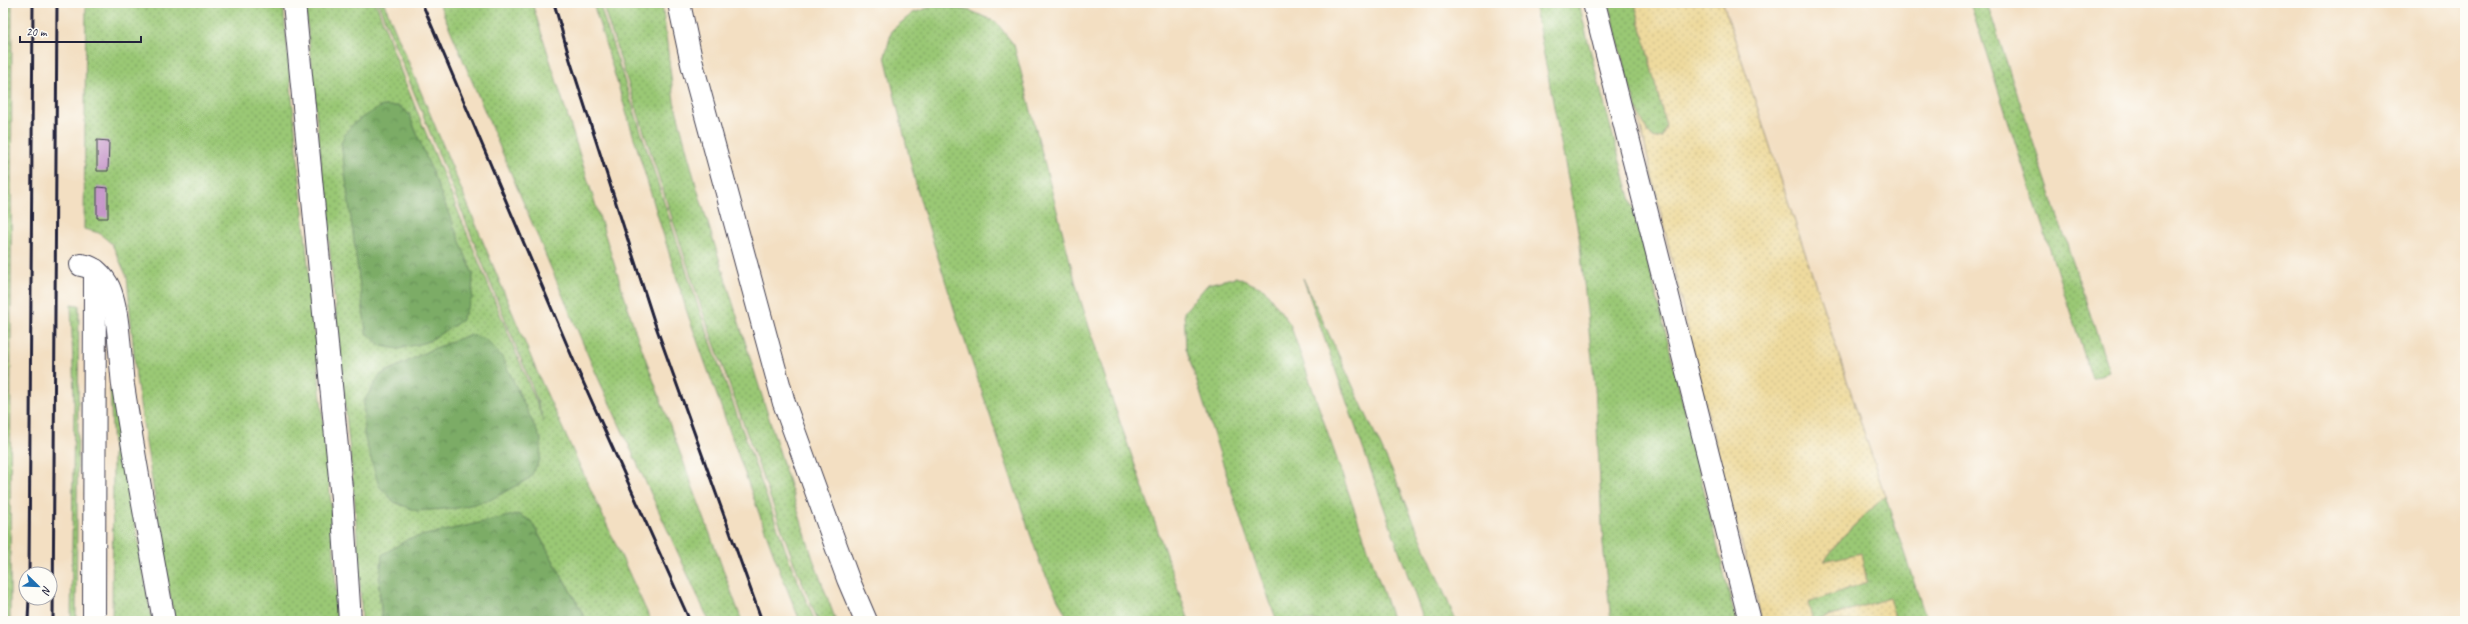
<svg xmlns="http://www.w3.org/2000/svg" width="2468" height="624" viewBox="0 0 2468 624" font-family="Caveat,sans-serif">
  <defs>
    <pattern id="grass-dots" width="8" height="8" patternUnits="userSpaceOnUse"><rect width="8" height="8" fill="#9ac875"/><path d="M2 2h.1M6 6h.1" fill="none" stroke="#7da261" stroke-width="1.8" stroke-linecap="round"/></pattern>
    <pattern id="forest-crowns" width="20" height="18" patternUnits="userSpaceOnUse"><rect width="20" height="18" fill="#7bac66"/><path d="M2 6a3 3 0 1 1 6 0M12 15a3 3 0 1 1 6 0" fill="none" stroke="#648c55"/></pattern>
    <pattern id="sand-dots" width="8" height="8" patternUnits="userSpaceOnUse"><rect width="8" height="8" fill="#eeda9e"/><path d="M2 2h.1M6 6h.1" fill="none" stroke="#ccbb89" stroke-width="1.8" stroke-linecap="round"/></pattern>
  </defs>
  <rect width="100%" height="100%" fill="#fdfcf7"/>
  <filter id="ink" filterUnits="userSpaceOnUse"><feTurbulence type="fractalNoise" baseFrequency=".025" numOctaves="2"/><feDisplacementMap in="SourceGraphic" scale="8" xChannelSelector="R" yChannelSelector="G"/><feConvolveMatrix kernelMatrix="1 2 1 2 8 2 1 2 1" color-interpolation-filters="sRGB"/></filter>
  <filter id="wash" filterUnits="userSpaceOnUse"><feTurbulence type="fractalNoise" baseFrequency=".012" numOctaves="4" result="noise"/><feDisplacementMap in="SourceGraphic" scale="16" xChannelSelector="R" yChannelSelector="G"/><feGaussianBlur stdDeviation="0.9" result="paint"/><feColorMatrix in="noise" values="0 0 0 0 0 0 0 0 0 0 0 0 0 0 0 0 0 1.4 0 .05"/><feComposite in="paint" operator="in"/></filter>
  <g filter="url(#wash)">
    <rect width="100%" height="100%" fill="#f3dfc2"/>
    <!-- grass -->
    <g fill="url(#grass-dots)" stroke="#5e7558">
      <polygon points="3,3 12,3 10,621 3,621"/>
      <polygon points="86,3 283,3 331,504 338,621 174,621 136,378 127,277 112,244 99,233 84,229"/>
      <polygon points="305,3 376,3 403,77 544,421 531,384 378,3 384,3 540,379 651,621 587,621 531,521 379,586 382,621 362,621 355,504"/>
      <polygon points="439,3 532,3 635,330 742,621 709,621 590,360"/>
      <polygon points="593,3 599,3 699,309 791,565 815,621 800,621 779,569 687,312"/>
      <polygon points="602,3 662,3 674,101 696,185 813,559 836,621 818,621 794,563 701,307"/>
      <path d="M1534 3H1579C1600 97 1629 189 1653 282 1682 395 1707 508 1736 621H1611L1603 544 1595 387 1579 236Z"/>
      <path d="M1609 3H1635L1666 126V132L1658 140C1636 137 1615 26 1609 3Z"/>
      <polygon points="1970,3 1987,3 2109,371 2092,379"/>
      <polygon points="937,5 971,11 996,22 1014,45 1078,292 1112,399 1189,621 1069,621 1041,566 956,315 918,193 885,56 892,30 913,13"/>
      <polygon points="1236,277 1264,289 1290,324 1393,621 1277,621 1248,542 1186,348 1184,312 1208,284"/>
      <polygon points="1303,278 1394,475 1456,621 1424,621"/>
      <polygon points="71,304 79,305 76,621 71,621 74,401"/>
      <polygon points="110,388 112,388 152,621 112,621 113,451"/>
      <polygon points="1885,496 1927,621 1896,621 1889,599 1813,621 1807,603 1867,582 1824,561 1844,535"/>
    </g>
    <!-- forest -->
    <g fill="url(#forest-crowns)" stroke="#4e6750">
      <path d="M382 106H399L409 114 473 274 472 298 461 321 427 342 399 349 381 346 366 332 341 143C348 123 364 116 382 106Z"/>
      <polygon points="471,334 486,340 502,357 541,440 540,459 530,478 490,500 458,508 417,511 394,502 379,486 364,435 364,401 380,375 428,351"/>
      <polygon points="518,514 531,521 587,621 382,621 379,586 382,555 408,539"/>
    </g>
    <!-- sand -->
    <g fill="url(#sand-dots)" stroke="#887e6c">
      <polygon points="1635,3 1723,3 1885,496 1844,535 1824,561 1861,553 1867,582 1808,603 1813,621 1762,621 1711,428 1636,107 1648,133 1654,139 1662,137 1666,126"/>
      <polygon points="1889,598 1896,621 1816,621"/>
    </g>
    <g id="blocks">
      <!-- building -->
      <g fill="#c392c7">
        <polygon points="97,140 109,141 108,171 97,171"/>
        <polygon points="97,187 108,188 108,218 97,218"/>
      </g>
    </g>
  </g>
  <g filter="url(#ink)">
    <use href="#blocks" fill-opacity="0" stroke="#413e4f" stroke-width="1"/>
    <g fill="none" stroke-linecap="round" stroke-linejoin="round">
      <!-- service casing -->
      <g stroke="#413e4f" stroke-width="24">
        <g id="service">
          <polyline points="294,3 342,499 350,621"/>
          <polyline points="679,3 692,64 784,403 848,579 866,621"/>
          <polyline points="1594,3 1750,621"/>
          <path d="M81 265C92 266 101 274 107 284 119 304 120 360 123 385 135 464 150 542 164 621"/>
          <polyline points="94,621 95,270"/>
        </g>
      </g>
      <!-- service -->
      <use href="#service" stroke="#fff" stroke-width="22"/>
      <!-- rail -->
      <g stroke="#22223b" stroke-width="3">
        <polyline points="422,3 576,366 690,621"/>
        <polyline points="554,3 570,60 654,321 762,621"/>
        <polyline points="29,574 33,3"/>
        <polyline points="28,621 29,598"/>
        <polyline points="53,621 57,3"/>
      </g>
    </g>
  </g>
  <!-- margin -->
  <rect width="2468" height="624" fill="none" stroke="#fdfcf7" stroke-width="16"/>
  <!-- north arrow -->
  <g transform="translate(38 586) rotate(113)"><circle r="19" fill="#fdfcf7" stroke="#a5a5ac"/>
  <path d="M0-3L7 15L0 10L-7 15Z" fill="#1f6fb2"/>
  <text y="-6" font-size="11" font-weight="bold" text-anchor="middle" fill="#22223b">N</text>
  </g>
  <!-- scale -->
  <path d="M20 36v6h121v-6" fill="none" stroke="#22223b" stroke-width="2"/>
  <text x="26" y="36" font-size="12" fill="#22223b" stroke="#fdfcf7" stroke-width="3" paint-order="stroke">20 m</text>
</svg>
